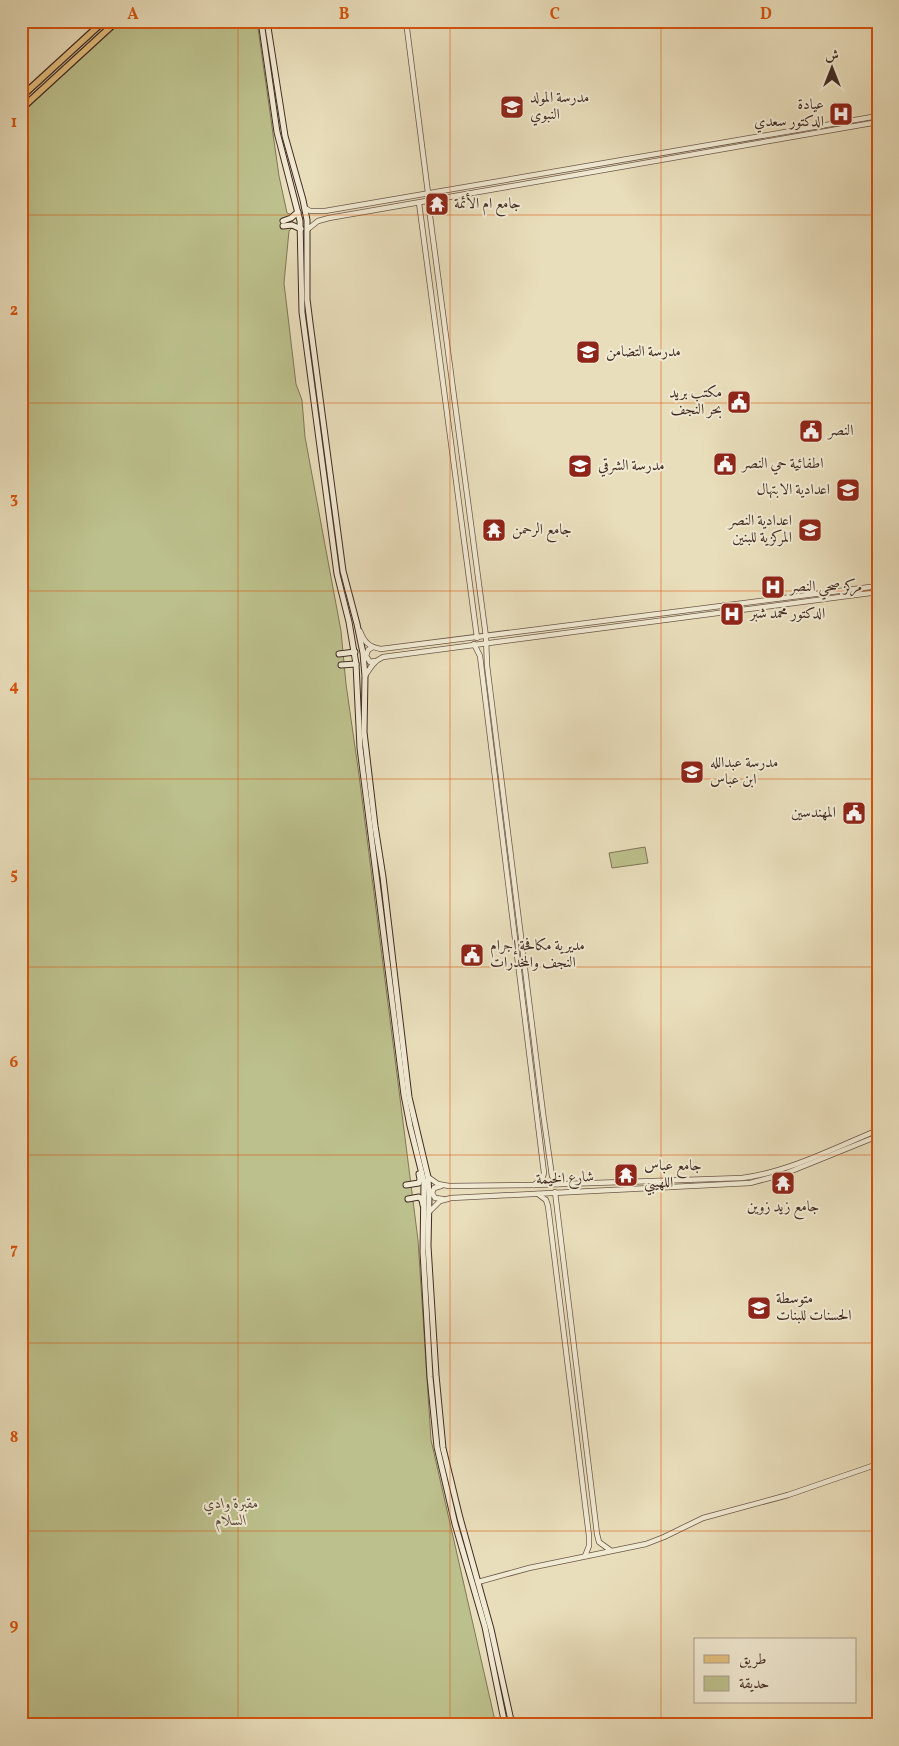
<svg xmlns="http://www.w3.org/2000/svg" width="899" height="1746" viewBox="0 0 899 1746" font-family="Vollkorn,Amiri,serif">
  <rect width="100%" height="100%" fill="#e9debb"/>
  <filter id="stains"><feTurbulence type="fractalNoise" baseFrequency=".004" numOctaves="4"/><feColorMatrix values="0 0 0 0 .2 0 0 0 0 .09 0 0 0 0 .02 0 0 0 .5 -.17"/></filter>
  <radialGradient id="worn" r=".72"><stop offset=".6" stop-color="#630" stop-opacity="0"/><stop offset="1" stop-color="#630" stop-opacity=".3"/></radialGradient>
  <!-- green -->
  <g fill="#bcc08c" stroke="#7f7658">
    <polygon points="121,21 257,21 279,176 287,213 292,215 293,227 289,231 284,283 296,384 302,400 305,437 341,631 346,684 359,775 418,1240 431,1440 496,1725 21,1725 21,112"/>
    <polygon points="645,847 648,863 612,868 609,853"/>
  </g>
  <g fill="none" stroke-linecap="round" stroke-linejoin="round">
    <!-- tertiary casing -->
    <g stroke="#6c584a" stroke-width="6">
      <g id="tertiary">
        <polyline points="406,21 428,193"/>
        <polyline points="428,201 486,637 487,665 543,1113 552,1176 558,1184"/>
        <polyline points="419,203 477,638"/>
        <polyline points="305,208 310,211 325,211 878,116"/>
        <polyline points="308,229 318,221 329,218 878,122"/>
        <path d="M360 631C364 642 369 647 381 649L878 586"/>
        <polyline points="474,644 480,656 544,1173 542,1179 534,1185"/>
        <polyline points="373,647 368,650 366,656 370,662 375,661"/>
        <path d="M365 676C370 668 374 661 383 657L878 592"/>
        <path d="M428 1177 438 1184 449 1186 534 1185 742 1178C788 1172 835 1148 878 1130"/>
        <polyline points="441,1186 434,1188 432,1193 435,1198 443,1199"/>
        <polyline points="555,1192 597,1534 599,1542 610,1550"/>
        <polyline points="538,1194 546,1200 548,1206 589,1536 589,1546 585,1556"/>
        <polyline points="429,1212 440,1201 451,1198 750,1183 784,1174 878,1136"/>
        <polyline points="478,1582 529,1568 646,1544 664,1537 703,1518 788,1495 878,1464"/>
      </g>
    </g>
    <!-- secondary casing -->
    <g stroke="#422c24" stroke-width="7">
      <g id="secondary">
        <polyline points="261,21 277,132 300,221 302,312 337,574 349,622 356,664 360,748 404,1095 410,1126 424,1182 423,1252 430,1377 437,1447 455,1524 485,1627 505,1725"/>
        <polyline points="267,21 285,136 303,200 307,220 307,299 310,323 343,571 357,624 363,653 365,676 364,732 375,826 383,877 409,1097 428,1177 429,1197 428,1246 436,1375 443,1448 460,1518 491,1629 512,1725"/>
        <polyline points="283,221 291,218 298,212"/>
        <polyline points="283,226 292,225 301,229"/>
        <polyline points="339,654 355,652"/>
        <polyline points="341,665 356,664"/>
        <polyline points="406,1185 419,1183 420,1179 419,1174"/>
        <polyline points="408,1199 419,1197 422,1200 423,1205"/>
      </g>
    </g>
    <!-- primary casing -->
    <g stroke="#422c24" stroke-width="8">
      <g id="primary">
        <polyline points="21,97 104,21"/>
        <polyline points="21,109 117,21"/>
      </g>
    </g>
    <!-- tertiary -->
    <use href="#tertiary" stroke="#f1ead3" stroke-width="4.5"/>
    <!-- secondary -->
    <use href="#secondary" stroke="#f1ead3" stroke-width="5"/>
    <!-- primary -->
    <use href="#primary" stroke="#e4bf7e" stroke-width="5.5"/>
  </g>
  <!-- grid -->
  <path fill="none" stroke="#d7540e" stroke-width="1" stroke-opacity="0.55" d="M238 21V1725M450 21V1725M661 21V1725M21 215H878M21 403H878M21 591H878M21 779H878M21 967H878M21 1155H878M21 1343H878M21 1531H878"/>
  <!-- icons -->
  <defs>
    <g id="school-square" transform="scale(1.25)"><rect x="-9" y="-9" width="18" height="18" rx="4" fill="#8f2418" stroke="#f1ead3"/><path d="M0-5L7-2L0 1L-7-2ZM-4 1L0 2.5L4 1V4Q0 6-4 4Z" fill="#fff"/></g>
    <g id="hospital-square" transform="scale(1.25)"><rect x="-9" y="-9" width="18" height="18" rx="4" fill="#8f2418" stroke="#f1ead3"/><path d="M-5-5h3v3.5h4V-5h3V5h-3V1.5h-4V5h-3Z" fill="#fff"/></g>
    <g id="temple-square" transform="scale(1.25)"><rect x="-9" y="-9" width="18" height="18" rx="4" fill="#8f2418" stroke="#f1ead3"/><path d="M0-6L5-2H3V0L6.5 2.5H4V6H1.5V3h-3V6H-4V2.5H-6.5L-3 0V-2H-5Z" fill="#fff"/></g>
    <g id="civic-square" transform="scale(1.25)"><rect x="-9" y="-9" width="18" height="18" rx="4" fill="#8f2418" stroke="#f1ead3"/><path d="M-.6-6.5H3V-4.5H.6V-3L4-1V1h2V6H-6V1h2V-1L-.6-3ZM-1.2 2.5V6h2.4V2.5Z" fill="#fff"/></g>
  </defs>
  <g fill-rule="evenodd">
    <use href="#school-square" x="512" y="107"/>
    <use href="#hospital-square" x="841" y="114"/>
    <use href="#temple-square" x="437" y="204"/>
    <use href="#school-square" x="588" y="352"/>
    <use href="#civic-square" x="739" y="402"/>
    <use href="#civic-square" x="811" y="431"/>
    <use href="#civic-square" x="725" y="464"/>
    <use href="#school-square" x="580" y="466"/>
    <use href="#school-square" x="848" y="490"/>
    <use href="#temple-square" x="494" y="530"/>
    <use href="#school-square" x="810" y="530"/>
    <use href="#hospital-square" x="773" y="587"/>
    <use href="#hospital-square" x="732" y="614"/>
    <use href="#school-square" x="692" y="772"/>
    <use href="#civic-square" x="854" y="813"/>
    <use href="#civic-square" x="472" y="955"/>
    <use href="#temple-square" x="626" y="1175"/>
    <use href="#temple-square" x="783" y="1183"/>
    <use href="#school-square" x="759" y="1308"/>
  </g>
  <g text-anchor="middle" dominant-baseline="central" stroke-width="4" stroke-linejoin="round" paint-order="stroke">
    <!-- poi labels -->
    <g font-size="15" fill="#422c24" stroke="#f1ead3" text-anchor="start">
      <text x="530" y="98">مدرسة المولد<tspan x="530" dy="17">النبوي</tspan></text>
      <text x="824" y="105" text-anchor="end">عيادة<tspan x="824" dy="17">الدكتور سعدي</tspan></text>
      <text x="454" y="204">جامع ام الأئمة</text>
      <text x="606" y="352">مدرسة التضامن</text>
      <text x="722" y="393" text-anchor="end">مكتب بريد<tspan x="722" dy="17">بحر النجف</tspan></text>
      <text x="828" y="431">النصر</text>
      <text x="742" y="464">اطفائية حي النصر</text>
      <text x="598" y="466">مدرسة الشرقي</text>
      <text x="830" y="490" text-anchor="end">اعدادية الابتهال</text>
      <text x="792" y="521" text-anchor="end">اعدادية النصر<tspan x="792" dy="17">المركزية للبنين</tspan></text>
      <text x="512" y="530">جامع الرحمن</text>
      <text x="790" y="587">مركز صحي النصر</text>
      <text x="750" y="614">الدكتور محمد شبر</text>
      <text x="710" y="763">مدرسة عبدالله<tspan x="710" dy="17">ابن عباس</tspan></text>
      <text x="836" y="813" text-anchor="end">المهندسين</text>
      <text x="490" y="946">مديرية مكافحة إجرام<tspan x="490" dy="17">النجف والمخدرات</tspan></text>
      <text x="644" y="1166">جامع عباس<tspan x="644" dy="17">اللهيبي</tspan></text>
      <text x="783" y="1207" text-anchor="middle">جامع زيد زوين</text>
      <text x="776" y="1299">متوسطة<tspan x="776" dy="17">الحسنات للبنات</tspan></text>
    </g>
    <!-- street labels -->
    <g font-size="15" fill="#422c24" stroke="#f1ead3">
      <text transform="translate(565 1179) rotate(-3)">شارع الخيمة</text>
    </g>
    <!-- park labels -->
    <g font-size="15" font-style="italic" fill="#5a4a39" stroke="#f1ead3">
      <text x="231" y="1504">مقبرة وادي<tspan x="231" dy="17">السلام</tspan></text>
    </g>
  </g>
  <!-- margin -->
  <rect width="899" height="1746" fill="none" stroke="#e9debb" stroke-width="55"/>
  <!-- legend -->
  <rect x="694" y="1638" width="162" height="65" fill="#f1ead3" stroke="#ab9e8d"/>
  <rect x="704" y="1655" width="25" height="8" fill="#e4bf7e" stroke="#ab9e8d"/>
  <text x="739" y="1664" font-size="15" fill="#422c24">طريق</text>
  <rect x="704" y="1676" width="25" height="15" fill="#bcc08c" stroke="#ab9e8d"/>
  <text x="739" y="1688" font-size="15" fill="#422c24">حديقة</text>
  <!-- north arrow -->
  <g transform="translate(832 68)" stroke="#f1ead3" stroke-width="4" paint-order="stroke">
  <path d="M0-4L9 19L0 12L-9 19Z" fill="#422c24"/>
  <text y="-8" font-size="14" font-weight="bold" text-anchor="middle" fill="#422c24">ش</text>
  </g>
  <rect x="28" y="28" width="844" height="1690" fill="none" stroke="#d7540e" stroke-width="2"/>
  <g font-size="16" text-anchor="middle" font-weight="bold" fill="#d7540e">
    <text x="133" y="19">A</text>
    <text x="344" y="19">B</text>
    <text x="555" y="19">C</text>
    <text x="766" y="19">D</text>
    <text x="14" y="127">1</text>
    <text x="14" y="315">2</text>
    <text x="14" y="503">3</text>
    <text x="14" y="691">4</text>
    <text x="14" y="879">5</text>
    <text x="14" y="1067">6</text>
    <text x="14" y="1254">7</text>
    <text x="14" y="1442">8</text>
    <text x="14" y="1630">9</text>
  </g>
  <rect width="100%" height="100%" filter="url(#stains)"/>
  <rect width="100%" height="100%" fill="url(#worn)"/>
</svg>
